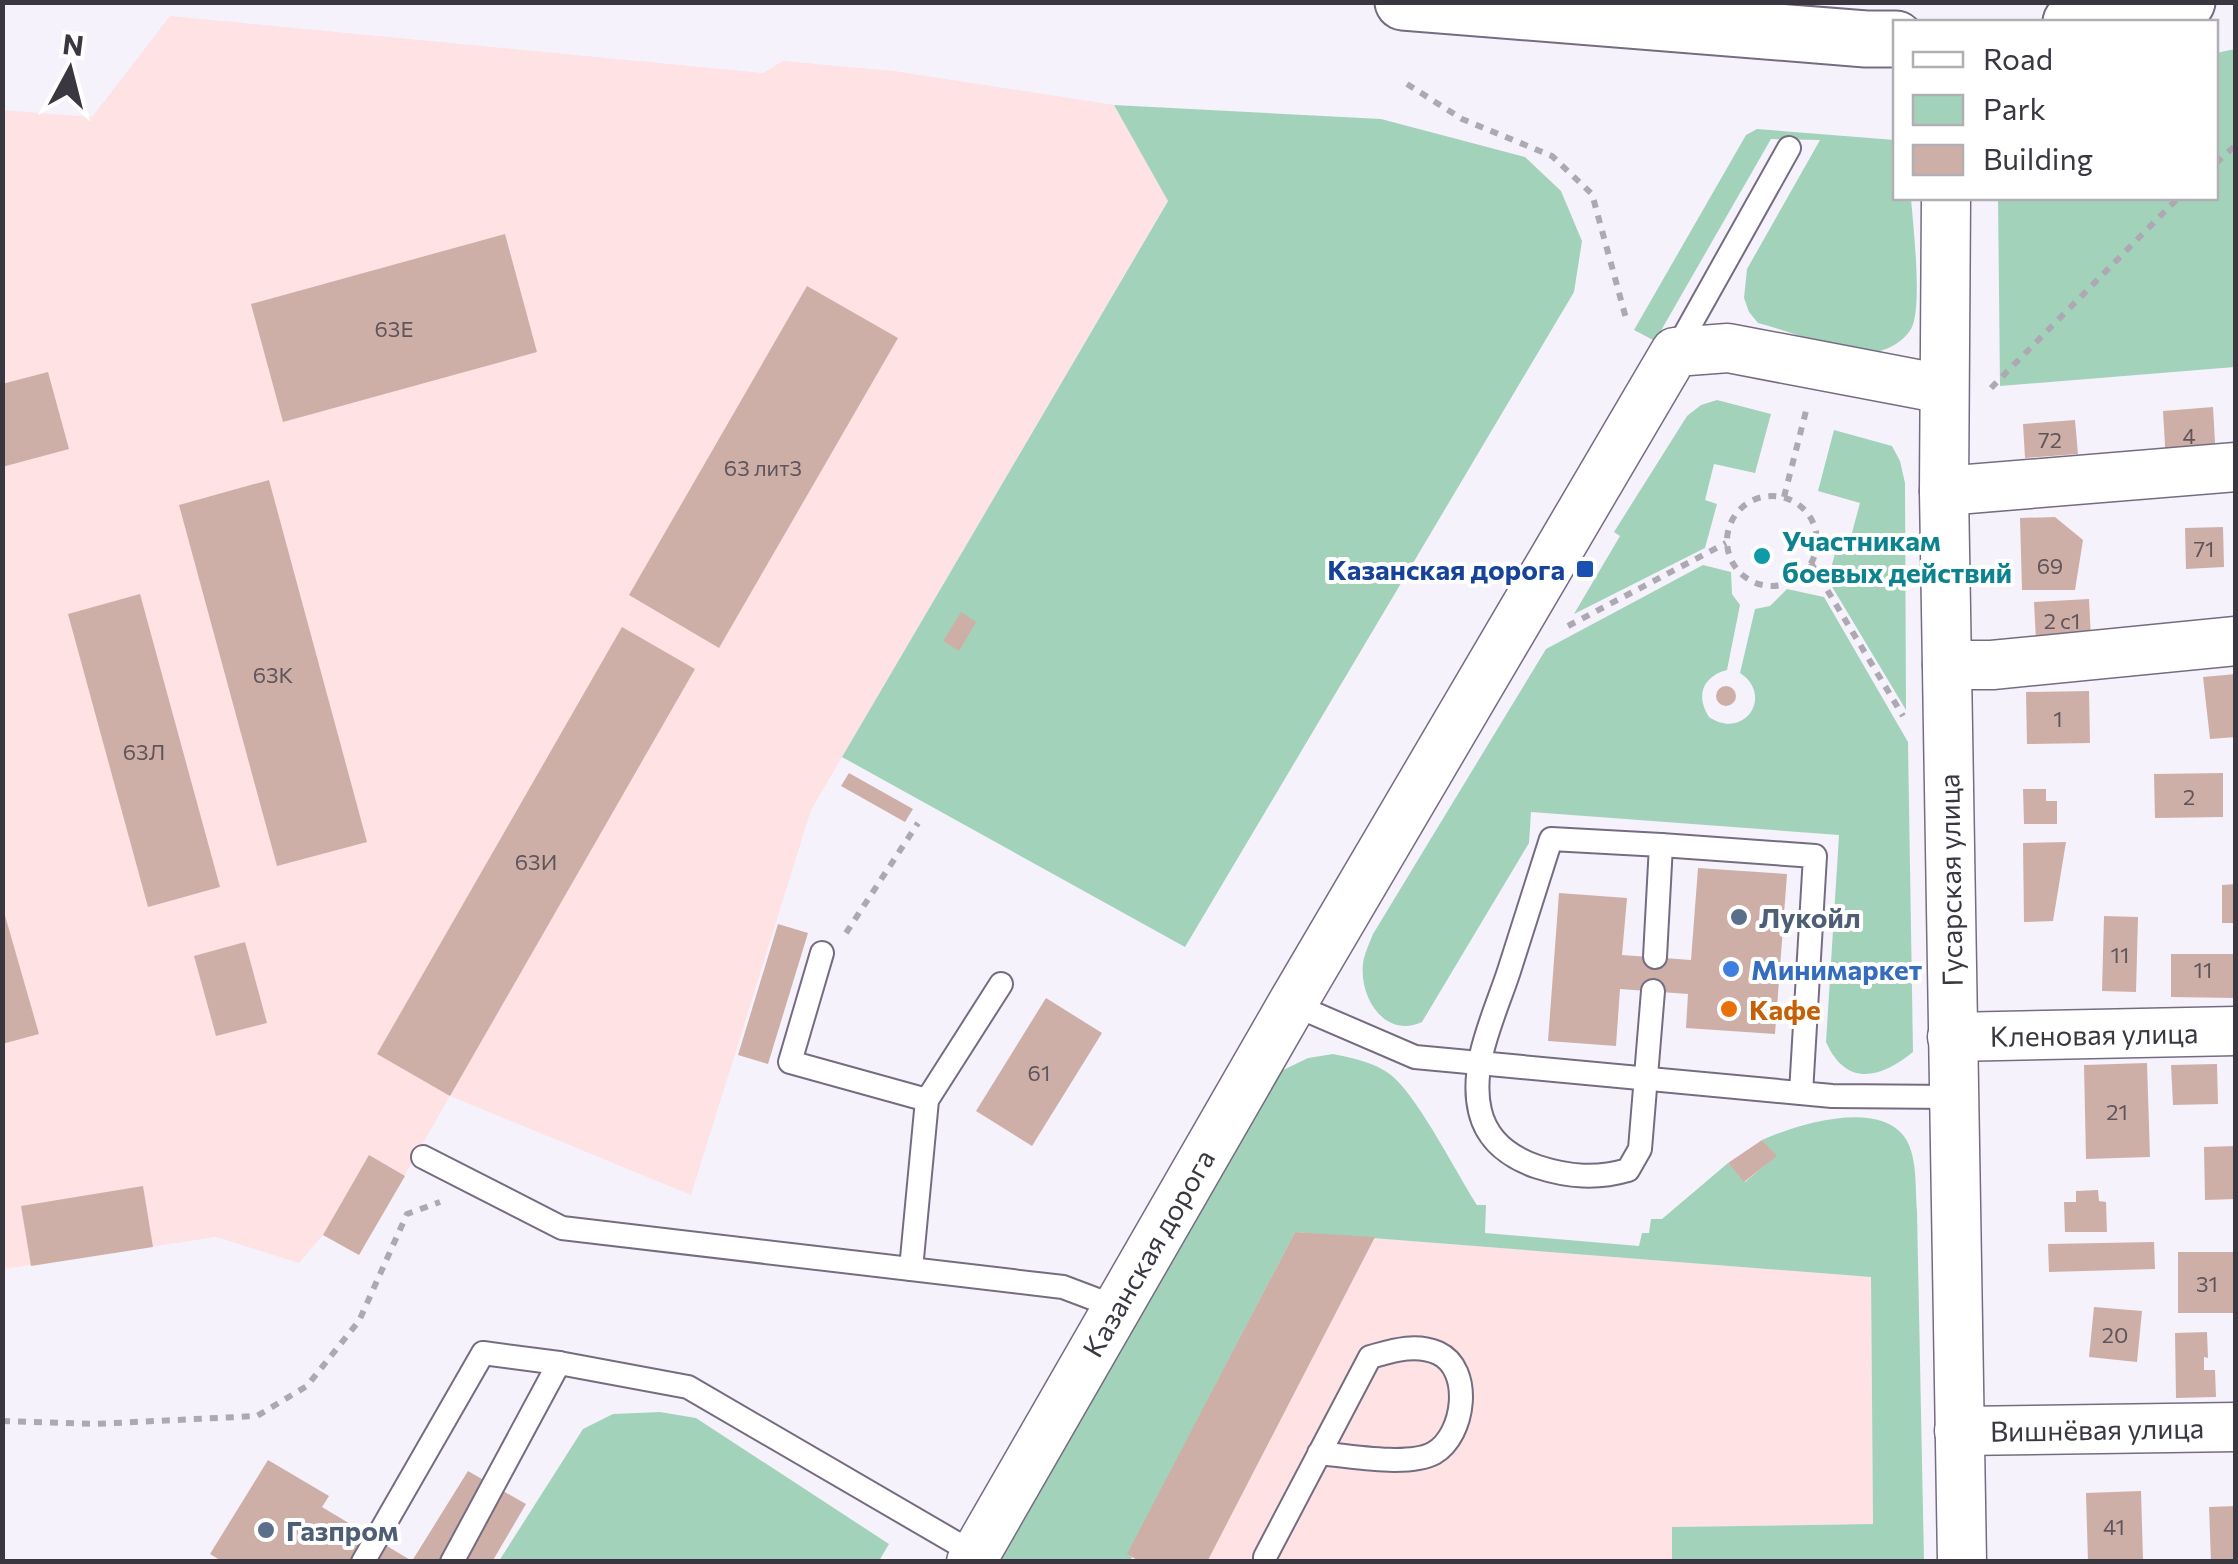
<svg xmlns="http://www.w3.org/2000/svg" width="2238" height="1564" viewBox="0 0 2238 1564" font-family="Commissioner,sans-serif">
  <rect width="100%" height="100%" fill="#f6f2fc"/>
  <!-- industrial -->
  <g fill="#fee2e4">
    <polygon points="170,16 763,73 783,61 894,71 1114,105 1168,200 811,810 691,1195 450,1096 359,1255 323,1235 299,1263 216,1237 3,1269 2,110 92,117"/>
    <polygon points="1295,1232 1871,1277 1873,1524 1672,1527 1672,1562 1130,1562 1132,1557 1127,1554"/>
  </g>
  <!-- green -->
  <g fill="#a3d2bb">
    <polygon points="2235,49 2235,367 2000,386 1998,198 2216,198 2216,53"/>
    <polygon points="1114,105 1381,119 1525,157 1561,191 1582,241 1574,292 1185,947 842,757 1168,201"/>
    <path d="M1757 129 1895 140 1896 198H1911C1913 225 1923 308 1911 329 1901 345 1881 354 1864 352 1829 348 1792 332 1758 323L1749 312 1744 298 1747 269 1820 140 1771 139 1655 341 1634 330 1746 135Z"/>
    <polygon points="1717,400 1771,414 1755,473 1714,464 1705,500 1717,504 1705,548 1574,614 1620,536 1614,532 1687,416 1701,405"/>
    <polygon points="1834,430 1892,446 1900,461 1905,483 1906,710 1828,580 1839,538 1850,540 1860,503 1818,491"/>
    <path d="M1703 565 1731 572 1732 594 1740 605 1727 670C1703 676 1695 696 1709 717 1745 741 1774 695 1740 673L1755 609 1770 606 1787 589 1824 597 1908 742 1913 1052C1880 1079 1846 1087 1826 1042L1839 835 1531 812 1529 843 1422 1022C1383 1040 1356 993 1364 958 1366 950 1370 942 1373 934L1546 649Z"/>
    <path d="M1333 1054C1353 1058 1374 1062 1391 1075 1418 1097 1456 1172 1477 1205H1486L1485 1233 1639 1246 1642 1233H1649L1651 1219H1662L1728 1163 1745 1182 1776 1156 1762 1140C1795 1125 1875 1100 1903 1135 1918 1153 1915 1188 1917 1211L1924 1561H1672V1527L1873 1524 1871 1277 1295 1232 1128 1554 1132 1557 1130 1561 994 1562 1277 1073 1308 1058Z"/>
    <polygon points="660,1412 696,1418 889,1544 879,1561 499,1561 583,1429 613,1414"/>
  </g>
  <!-- building -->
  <g fill="#cdafa8">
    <polygon points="505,234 537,352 283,422 251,304"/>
    <polygon points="807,286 898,338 719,648 629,595"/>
    <polygon points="48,372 69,449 2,467 2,384"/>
    <polygon points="2213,407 2216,459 2166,463 2163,411"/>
    <polygon points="2075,420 2078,454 2025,458 2023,424"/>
    <polygon points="269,480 367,842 277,866 179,505"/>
    <polygon points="2055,517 2083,540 2075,590 2022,590 2020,518"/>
    <polygon points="2223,527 2224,567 2186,569 2185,528"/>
    <polygon points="140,594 220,887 148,907 68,614"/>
    <polygon points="2089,599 2091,639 2036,641 2034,602"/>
    <polygon points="961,612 976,622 959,651 943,641"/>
    <polygon points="622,627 695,669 450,1096 377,1054"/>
    <polygon points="2236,674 2236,737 2210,739 2203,677"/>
    <circle cx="1726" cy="696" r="10"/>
    <polygon points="2089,691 2090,743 2027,744 2026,692"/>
    <polygon points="849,773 913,809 905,822 841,786"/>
    <polygon points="2223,773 2223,817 2155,818 2154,774"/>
    <polygon points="2023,789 2046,789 2046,801 2057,801 2057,824 2024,824"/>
    <polygon points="2066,842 2053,921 2024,922 2023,843"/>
    <polygon points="1698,868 1787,874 1775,1034 1686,1028 1688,994 1620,989 1616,1046 1548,1041 1559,893 1627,898 1622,955 1691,960"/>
    <polygon points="2236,884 2236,923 2222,923 2222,885"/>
    <polygon points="2,905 39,1034 2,1044"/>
    <polygon points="2104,916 2138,917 2136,992 2102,991"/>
    <polygon points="778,924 808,933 768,1064 738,1055"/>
    <polygon points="245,942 267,1023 216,1036 194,956"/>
    <polygon points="2171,954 2236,954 2235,998 2171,997"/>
    <polygon points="1046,998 1102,1033 1032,1146 976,1111"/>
    <polygon points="2147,1063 2150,1157 2086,1159 2084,1065"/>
    <polygon points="2217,1064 2218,1104 2173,1105 2171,1065"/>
    <polygon points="1762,1140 1777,1156 1744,1182 1728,1163"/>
    <polygon points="2236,1146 2236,1199 2205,1200 2204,1147"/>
    <polygon points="369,1155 405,1176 359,1255 323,1235"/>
    <polygon points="143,1186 153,1247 31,1266 21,1206"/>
    <polygon points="2098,1190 2099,1201 2106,1202 2107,1232 2065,1232 2064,1202 2076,1202 2076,1191"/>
    <polygon points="1295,1232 1375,1237 1207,1562 1141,1562 1127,1554"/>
    <polygon points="2154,1242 2155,1269 2049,1272 2048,1244"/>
    <rect x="2178" y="1252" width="58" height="61"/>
    <polygon points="2094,1307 2142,1311 2137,1362 2089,1357"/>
    <polygon points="2207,1332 2208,1358 2204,1357 2204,1370 2215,1370 2216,1397 2176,1398 2175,1333"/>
    <polygon points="268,1460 329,1496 322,1507 412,1561 468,1471 526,1504 492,1562 223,1562 210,1554"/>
    <polygon points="2141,1491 2143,1559 2088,1562 2086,1493"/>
    <polygon points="2236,1506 2236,1562 2211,1562 2209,1507"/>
  </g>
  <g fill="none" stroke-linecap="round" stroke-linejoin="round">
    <!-- service casing -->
    <g stroke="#756c82" stroke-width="26">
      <g id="service">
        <polyline points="1676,350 1789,148"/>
        <polyline points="1661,845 1815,856 1801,1093"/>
        <polyline points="822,953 790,1062 927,1100"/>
        <path d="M1653 991 1640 1149 1628 1170C1597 1179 1569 1177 1538 1167 1511 1158 1487 1141 1480 1111 1469 1065 1495 1014 1509 971 1523 927 1537 883 1551 839L1661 845 1655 957"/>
        <polyline points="1292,1004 1415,1057 1832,1096 1953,1097"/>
        <polyline points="423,1157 562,1228 1063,1287 1116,1307"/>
        <polyline points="911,1269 927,1100 1001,984"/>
        <polyline points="363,1562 483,1353 559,1363"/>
        <polyline points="452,1562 559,1363 688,1387 975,1554"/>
        <path d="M1265 1562V1557L1370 1357C1392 1351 1415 1343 1438 1353 1473 1369 1465 1435 1434 1453 1409 1467 1348 1456 1319 1453"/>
      </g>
    </g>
    <!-- minor casing -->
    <g stroke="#756c82" stroke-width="51">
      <g id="minor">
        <polyline points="1946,198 1944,491 1962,1562"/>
        <polyline points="1944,491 2236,467"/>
        <polyline points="1947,665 1992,665 2236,641"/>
        <polyline points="1952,1037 2236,1031"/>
        <polyline points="1959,1431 2236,1427"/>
        <polyline points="971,1562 1292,1004 1675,352 1728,348 1943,389"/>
      </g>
    </g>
    <!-- tertiary casing -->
    <g stroke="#756c82" stroke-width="59">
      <g id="tertiary">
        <polyline points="1403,2 1866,39 1896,39"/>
        <polyline points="2071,22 2187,2"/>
      </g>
    </g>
    <!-- path -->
    <g stroke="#ada9b3" stroke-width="6" stroke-dasharray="8 8" stroke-linecap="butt">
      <polyline points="1407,84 1462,119 1552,156 1592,194 1627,322"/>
      <polyline points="2216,163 2236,145"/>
      <polyline points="1991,388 2178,198"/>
      <circle cx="1772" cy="541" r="45"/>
      <polyline points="1784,497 1806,411"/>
      <polyline points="1811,563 1903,716"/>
      <polyline points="1568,626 1726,543"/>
      <polyline points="846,933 918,823"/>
      <polyline points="2,1421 94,1424 257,1416 307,1386 359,1321 407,1214 440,1202"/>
    </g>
    <!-- service -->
    <use href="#service" stroke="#fff" stroke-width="22"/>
    <!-- minor -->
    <use href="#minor" stroke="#fff" stroke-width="48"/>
    <!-- tertiary -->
    <use href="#tertiary" stroke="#fff" stroke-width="55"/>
  </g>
  <!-- markers -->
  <circle fill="#0f9aa8" stroke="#fff" stroke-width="4" cx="1762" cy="556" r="10"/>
  <rect fill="#1a4fb4" stroke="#fff" stroke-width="4" x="1575" y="559" width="20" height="20" rx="5"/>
  <g fill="#5c6f8a" stroke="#fff" stroke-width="4">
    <circle cx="1739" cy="917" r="10"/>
    <circle cx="266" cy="1530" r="10"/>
  </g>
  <circle fill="#3f7fe0" stroke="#fff" stroke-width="4" cx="1731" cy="969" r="10"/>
  <circle fill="#e8710a" stroke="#fff" stroke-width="4" cx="1729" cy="1009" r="10"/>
  <g text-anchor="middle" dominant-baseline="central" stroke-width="8" stroke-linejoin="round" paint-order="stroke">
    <!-- number labels -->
    <g font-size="22" fill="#60555b">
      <text x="394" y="328">63Е</text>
      <text x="2189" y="435">4</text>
      <text x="2050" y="439">72</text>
      <text x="763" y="467">63 лит3</text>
      <text x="2204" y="548">71</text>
      <text x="2050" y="565">69</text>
      <text x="2062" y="620">2 с1</text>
      <text x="273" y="674">63К</text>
      <text x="2058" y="718">1</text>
      <text x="144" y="751">63Л</text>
      <text x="2189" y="796">2</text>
      <text x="536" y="861">63И</text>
      <text x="2120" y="954">11</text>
      <text x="2203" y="969">11</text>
      <text x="1039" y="1072">61</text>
      <text x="2117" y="1111">21</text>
      <text x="2207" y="1283">31</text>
      <text x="2115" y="1334">20</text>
      <text x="2114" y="1526">41</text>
    </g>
    <!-- culture labels -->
    <g font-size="28" font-weight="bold" fill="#0d838f" stroke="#fff" text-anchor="start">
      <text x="1782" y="540">Участникам<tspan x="1782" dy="32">боевых действий</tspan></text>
    </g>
    <!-- transit labels -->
    <g font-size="28" font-weight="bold" fill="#164399" stroke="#fff" text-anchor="end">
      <text x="1565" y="569">Казанская дорога</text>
    </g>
    <!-- street labels -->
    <g font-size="28" fill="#3b3741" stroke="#fff">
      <text transform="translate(1950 880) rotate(-91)">Гусарская улица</text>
      <text transform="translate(2094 1034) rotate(-1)">Кленовая улица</text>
      <text transform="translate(1148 1253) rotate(-60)">Казанская дорога</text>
      <text transform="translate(2097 1429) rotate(-1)">Вишнёвая улица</text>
    </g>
    <!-- service labels -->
    <g font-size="28" font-weight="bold" fill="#4e5e75" stroke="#fff" text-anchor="start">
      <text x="1759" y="917">Лукойл</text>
      <text x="286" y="1530">Газпром</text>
    </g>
    <!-- shop labels -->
    <g font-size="28" font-weight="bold" fill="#366cbe" stroke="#fff" text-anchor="start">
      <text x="1751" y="969">Минимаркет</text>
    </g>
    <!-- food labels -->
    <g font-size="28" font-weight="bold" fill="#c56008" stroke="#fff" text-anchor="start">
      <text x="1749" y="1009">Кафе</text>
    </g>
  </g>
  <!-- border -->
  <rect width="2238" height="1564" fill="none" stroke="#3b3741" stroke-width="10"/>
  <!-- legend -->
  <rect x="1893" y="20" width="325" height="180" fill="#ffffff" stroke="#b1afb3" stroke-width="2.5"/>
  <rect x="1913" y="52" width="50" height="15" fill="#ffffff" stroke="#b1afb3" stroke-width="2.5"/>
  <text x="1983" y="70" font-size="30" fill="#3b3741">Road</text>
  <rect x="1913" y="95" width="50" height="30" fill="#a3d2bb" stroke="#b1afb3" stroke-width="2.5"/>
  <text x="1983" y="120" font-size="30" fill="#3b3741">Park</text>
  <rect x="1913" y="145" width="50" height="30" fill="#cdafa8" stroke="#b1afb3" stroke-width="2.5"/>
  <text x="1983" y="170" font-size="30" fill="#3b3741">Building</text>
  <!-- north arrow -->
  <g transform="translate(70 70) rotate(7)" stroke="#ffffff" stroke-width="8" paint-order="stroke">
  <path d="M0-8L18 38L0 25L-18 38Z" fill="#3b3741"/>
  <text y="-15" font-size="28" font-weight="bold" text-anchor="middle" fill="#3b3741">N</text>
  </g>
</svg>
